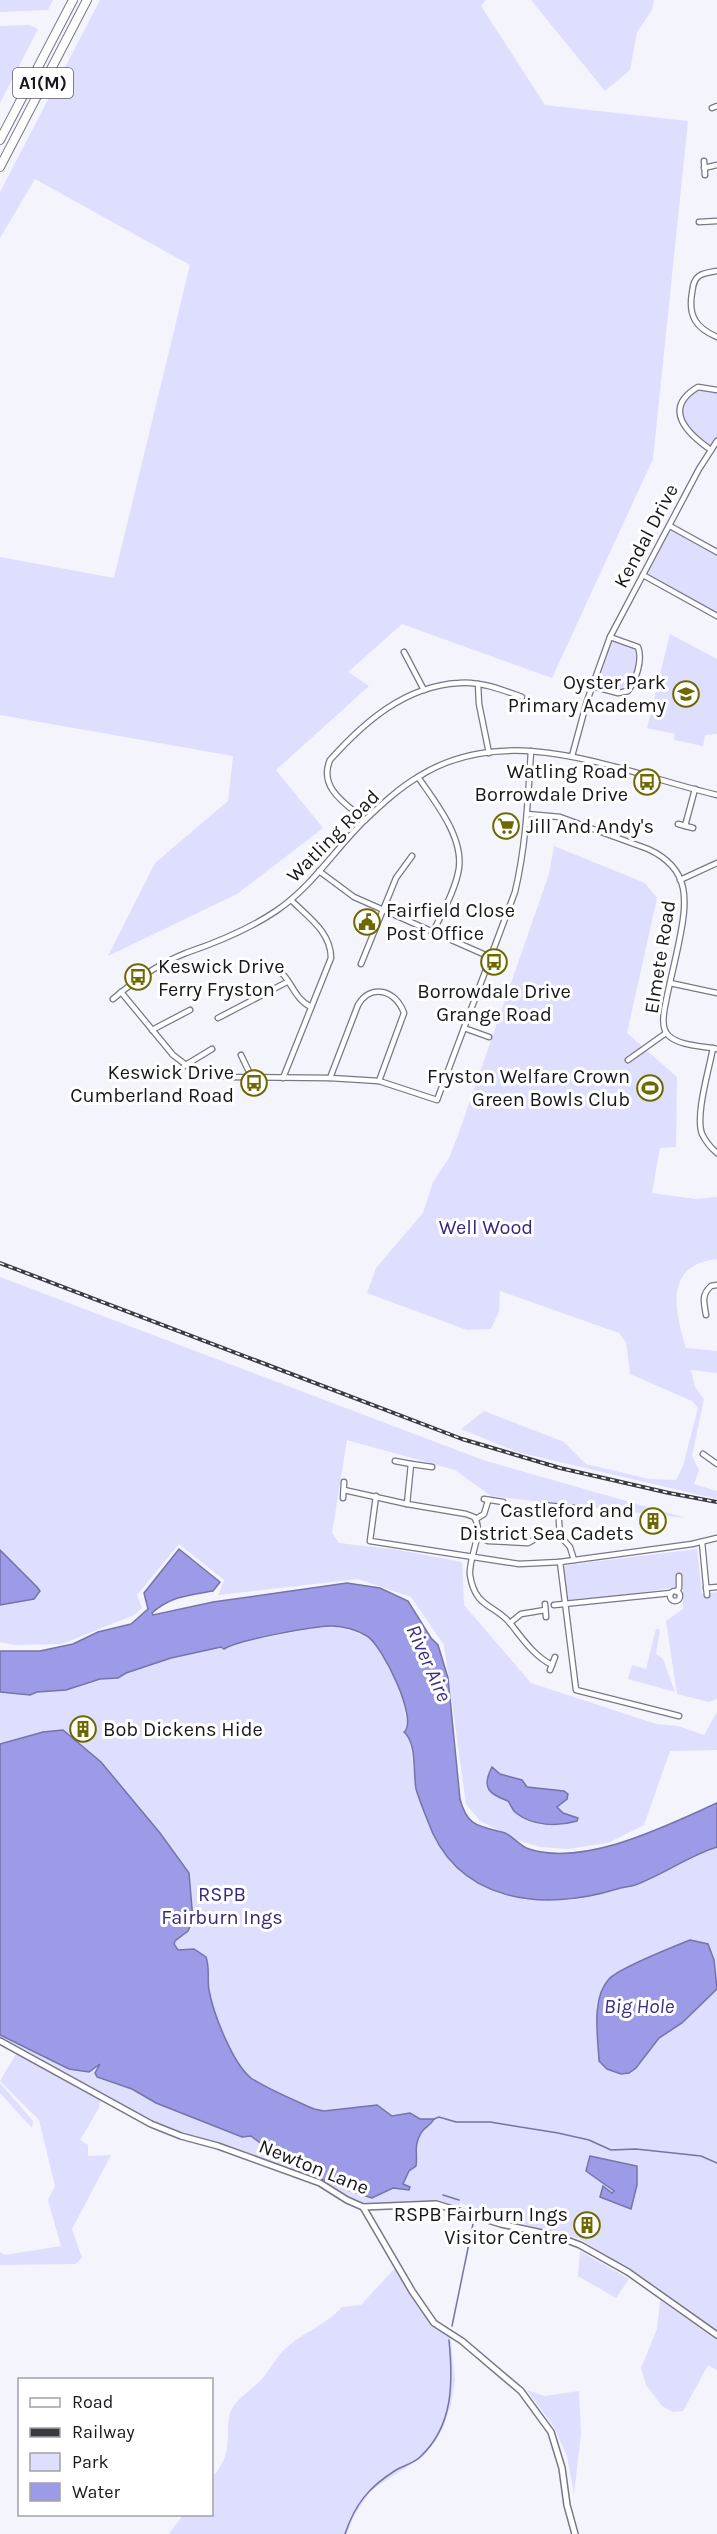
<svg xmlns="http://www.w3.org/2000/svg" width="717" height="2534" viewBox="0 0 717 2534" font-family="Karla,sans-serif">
  <rect width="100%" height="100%" fill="#f4f4fc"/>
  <!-- green -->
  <g fill="#dedefe">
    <polygon points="0,0 53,0 48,10 0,12"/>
    <polygon points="100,0 486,0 481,6 545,105 688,121 653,459 552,678 402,624 348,672 369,686 276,770 323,828 237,894 108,956 155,863 228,801 233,756 0,715 0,557 114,578 190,265 35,179 0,238 0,192"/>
    <polygon points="531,0 654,0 652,10 637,32 630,70 605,91"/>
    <polygon points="29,25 38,29 0,103 0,26"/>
    <path d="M698 387 717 390V441L711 450C683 427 667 418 698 387Z"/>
    <polygon points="670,526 717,552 717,617 643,575"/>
    <polygon points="670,634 717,659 717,734 705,735 703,746 674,740 675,734 647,728"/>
    <polygon points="610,637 632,643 641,654 634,683 628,691 618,693 592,686"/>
    <path d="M554 846 645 883 657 898 627 1033 677 1077 676 1147 660 1148 652 1193 696 1199 717 1197V1259C663 1265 675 1311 686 1348L717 1351V1373L691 1370 695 1387 704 1399 692 1456 699 1470 694 1484 717 1491V1499L517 1452 461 1429 484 1411 564 1442 586 1464 649 1479 676 1480 683 1466 698 1408 692 1401 630 1374 626 1342 619 1333 500 1291 499 1311 491 1329 467 1330 367 1293 376 1268 423 1213 433 1182 449 1158 458 1135 549 874Z"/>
    <polygon points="0,1277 483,1460 686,1518 491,1496 455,1470 347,1440 332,1533 339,1543 399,1550 462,1562 464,1605 531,1683 656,1724 678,1726 704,1735 717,1712 717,1750 670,1751 644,1825 608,1843 568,1849 540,1847 520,1841 480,1821 466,1804 444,1645 411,1597 358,1579 218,1595 224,1580 179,1544 137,1595 142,1608 134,1615 62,1644 15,1645 0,1642 0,1605 4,1605 37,1587 0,1550"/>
    <polygon points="697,1549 702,1594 717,1592 717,1699 709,1702 677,1694 666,1621 683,1609 683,1586 564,1605 560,1566"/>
    <polygon points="338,1627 365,1635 379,1648 393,1675 404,1705 417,1791 428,1822 451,1863 466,1876 498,1892 526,1900 574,1900 635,1885 717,1847 717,2331 627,2268 578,2238 466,2210 467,2206 461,2203 458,2206 433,2201 367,2203 355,2201 313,2177 233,2148 173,2129 145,2117 0,2040 0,1692 30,1695 37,1692 66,1690 100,1679 121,1677 126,1673 171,1658 242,1642 314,1628"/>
    <polygon points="656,1629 660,1630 656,1654 663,1659 675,1692 628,1679 632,1665 646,1669"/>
    <polygon points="16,2054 100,2100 99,2108 80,2140 88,2145 88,2156 111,2155 72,2229 82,2258 75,2264 0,2265 0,2252 5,2255 61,2246 48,2200 55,2186 39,2120 0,2081"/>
    <polygon points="0,2083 33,2121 32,2128 0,2093"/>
    <polygon points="580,2251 629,2279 616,2298 578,2276"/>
    <path d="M398 2265 434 2323 450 2334 455 2380 451 2405 442 2430 423 2457 371 2490 354 2516 347 2534H169L183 2515 212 2514V2477C240 2449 219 2423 235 2404 242 2396 252 2389 259 2382 268 2373 274 2361 282 2352 299 2334 325 2326 342 2307L361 2305Z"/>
    <polygon points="660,2300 717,2340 717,2370 708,2365 683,2411 673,2412 662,2406 646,2385 641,2368 657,2329"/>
    <polygon points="527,2390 544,2396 579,2391 581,2433 574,2494 567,2456 554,2427"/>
  </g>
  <!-- water -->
  <g fill="#9d9ae7" stroke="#7573aa" stroke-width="1.5">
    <path d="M179 1549 220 1582 213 1591C190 1595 171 1596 152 1613L153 1615 213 1602 347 1583 380 1588 408 1601 431 1638 438 1645 448 1678 460 1799C467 1826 478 1826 502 1832 512 1834 519 1846 529 1849 585 1867 666 1826 717 1803V1847C689 1856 662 1875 635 1885 629 1887 622 1887 617 1889 543 1912 456 1903 427 1819 423 1809 419 1799 416 1789 413 1773 417 1743 404 1732 419 1721 383 1646 367 1636 357 1630 343 1626 332 1626 314 1626 238 1640 224 1649L221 1647 171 1658 126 1673 118 1678 100 1679 66 1690 37 1692 30 1695 0 1692V1651H40L73 1644 98 1632 131 1624 148 1609 144 1593Z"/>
    <polygon points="0,1550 37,1587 40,1591 34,1599 0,1605"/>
    <path d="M63 1730 101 1762 160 1833 189 1873 193 1920 188 1931 175 1941 174 1944 178 1950 194 1949 206 1957C210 1968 207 1979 209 1990 213 2013 233 2064 251 2078 267 2089 296 2101 314 2109L324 2111 377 2105 392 2116 410 2113 420 2119H434C430 2127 425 2126 421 2133 413 2147 418 2153 416 2166L409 2171 403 2184 410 2187 409 2190 393 2188 372 2198C330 2186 285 2163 251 2136L242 2137 156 2103 132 2089 97 2077 95 2073 100 2064 89 2072 69 2069 0 2035V1744L43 1732Z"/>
    <path d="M492 1767 500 1774 522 1780 527 1787 564 1791 568 1794 567 1799 557 1807 563 1813 578 1818 577 1821C557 1827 533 1826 516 1813 512 1810 511 1805 508 1801 489 1794 481 1788 492 1767Z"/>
    <path d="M690 1940 708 1944 714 1960 717 1989 682 2023 659 2038 636 2068 629 2073 621 2074 607 2069 599 2061C598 2037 591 1998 609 1979 618 1969 675 1946 690 1940Z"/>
    <polygon points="590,2156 637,2166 637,2185 631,2209 600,2197 603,2186 612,2193 614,2191 586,2171"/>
  </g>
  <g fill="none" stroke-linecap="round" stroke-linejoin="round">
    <!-- stream -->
    <g stroke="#7573aa" stroke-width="1.5">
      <polyline points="434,2119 439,2117 456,2122 490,2122 558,2133 589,2140 611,2150 636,2149 701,2156 717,2163"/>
      <polyline points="443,2195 459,2200"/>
      <polyline points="452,2326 473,2224"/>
      <path d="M345 2534C355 2504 369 2487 396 2470 403 2466 414 2463 420 2457 454 2426 453 2381 449 2340"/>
    </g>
    <!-- minor casing -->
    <g stroke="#778" stroke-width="7">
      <g id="minor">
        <polyline points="712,108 717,106"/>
        <polyline points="704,161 705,175"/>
        <polyline points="704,168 717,165"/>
        <polyline points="699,222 717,221"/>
        <path d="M717 271C711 272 703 273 699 276 693 280 693 287 692 293 688 316 696 328 717 337"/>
        <path d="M711 450C688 434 661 409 698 387L717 390"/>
        <polyline points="670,526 717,552"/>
        <polyline points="643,575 717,616"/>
        <polyline points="404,652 424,690"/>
        <polyline points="478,684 479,704 489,753"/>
        <path d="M592 686 618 693 628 691C636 680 643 660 638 647L610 637"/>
        <polyline points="572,756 587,701 610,637 699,469 717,441"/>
        <path d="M418 777C435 802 463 836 459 868 456 889 442 913 433 932"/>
        <path d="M527 814 560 817 648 849C692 869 687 902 679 942 675 962 670 981 666 1001 664 1011 660 1028 669 1036 680 1046 703 1046 717 1049"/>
        <path d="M365 820C346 804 318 788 330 760 364 722 405 686 459 683 480 681 503 690 522 697"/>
        <polyline points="678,824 693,828"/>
        <polyline points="685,826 695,789"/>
        <polyline points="319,871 354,897 490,957"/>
        <polyline points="680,880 717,863"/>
        <polyline points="361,964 396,878 412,856"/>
        <path d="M273 967C291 975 292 998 311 1007"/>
        <polyline points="670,983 717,993"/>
        <path d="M121 992 173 1055 194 1071 228 1077 330 1078 379 1081 437 1100 515 892C526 846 528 798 531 751"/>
        <path d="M113 999C134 981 160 963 186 953 218 942 248 930 276 911 312 887 335 849 365 820 381 805 399 788 418 777 510 718 622 773 717 795"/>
        <polyline points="218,1018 287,982"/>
        <polyline points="464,1028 489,1037"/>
        <polyline points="152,1030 190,1010"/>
        <path d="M713 1048C709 1070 695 1115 702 1134 706 1142 711 1148 717 1153"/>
        <polyline points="241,1055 252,1078"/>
        <polyline points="628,1060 666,1033"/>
        <polyline points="184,1066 212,1049"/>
        <path d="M283 1078 331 958C331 932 308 917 291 900"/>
        <path d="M330 1078 358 1005C371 983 396 990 404 1013L379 1081"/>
        <path d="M706 1315C704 1303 701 1295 711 1286L717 1285"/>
        <polyline points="703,1454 717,1464"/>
        <polyline points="395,1461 411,1464 407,1504"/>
        <polyline points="411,1464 432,1467"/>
        <path d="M344 1490 407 1504 466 1514 474 1517C485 1531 468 1558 470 1575 475 1608 494 1604 510 1623 522 1638 534 1656 552 1665"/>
        <polyline points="376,1496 370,1541 519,1564 560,1562"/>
        <polyline points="343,1498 344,1482"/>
        <polyline points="484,1499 503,1502"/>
        <polyline points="541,1505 586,1509"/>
        <polyline points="558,1507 560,1536 570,1547 574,1560"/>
        <polyline points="476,1519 484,1514 488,1501"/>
        <polyline points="477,1536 488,1541 528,1543 539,1537 560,1536"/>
        <polyline points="702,1542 707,1595"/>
        <polyline points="706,1588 717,1587"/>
        <circle cx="675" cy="1596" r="5"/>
        <polyline points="677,1592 679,1588 679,1576"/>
        <polyline points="545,1604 546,1617"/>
        <polyline points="554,1605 671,1593"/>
        <polyline points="510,1623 521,1614 545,1610"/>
        <polyline points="550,1670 555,1657"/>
        <polyline points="679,1716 576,1690 560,1562 692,1544 717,1538"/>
      </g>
    </g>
    <!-- tertiary casing -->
    <g stroke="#778" stroke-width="8">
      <g id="tertiary">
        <polyline points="0,2041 151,2124 181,2136 218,2146 320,2183 347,2200 363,2207 436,2204 501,2224 556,2236 580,2245 628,2272 717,2335"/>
        <polyline points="363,2207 412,2291 434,2323 462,2341 521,2391 551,2432 562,2468 567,2505 575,2534"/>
      </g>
    </g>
    <!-- motorway casing -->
    <g stroke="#778" stroke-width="10">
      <g id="motorway">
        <polyline points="0,140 73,0"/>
        <polyline points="0,167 87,0"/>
      </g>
    </g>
    <!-- minor -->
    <use href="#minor" stroke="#fff" stroke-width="4.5"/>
    <!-- tertiary -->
    <use href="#tertiary" stroke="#fff" stroke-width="5"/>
    <!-- motorway -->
    <use href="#motorway" stroke="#fff" stroke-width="8"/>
    <!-- rail casing -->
    <g stroke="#3a3a41" stroke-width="4">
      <polyline id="rail" points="0,1263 462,1439 560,1468 669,1493 717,1502"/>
    </g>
    <!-- rail -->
    <use href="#rail" stroke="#fff" stroke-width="1.5" stroke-dasharray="4.5" stroke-linecap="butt"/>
  </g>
  <!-- icons -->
  <defs>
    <g id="school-ring" transform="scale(1.35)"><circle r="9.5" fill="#fff" stroke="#6f6800" stroke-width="1.5"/><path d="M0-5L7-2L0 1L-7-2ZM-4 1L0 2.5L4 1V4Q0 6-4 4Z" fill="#6f6800"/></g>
    <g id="bus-ring" transform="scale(1.35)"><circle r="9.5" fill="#fff" stroke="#6f6800" stroke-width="1.5"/><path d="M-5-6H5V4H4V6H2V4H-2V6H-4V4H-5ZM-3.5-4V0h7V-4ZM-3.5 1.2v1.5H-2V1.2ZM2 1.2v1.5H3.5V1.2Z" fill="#6f6800"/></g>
    <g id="supermarket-ring" transform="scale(1.35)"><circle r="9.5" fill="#fff" stroke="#6f6800" stroke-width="1.5"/><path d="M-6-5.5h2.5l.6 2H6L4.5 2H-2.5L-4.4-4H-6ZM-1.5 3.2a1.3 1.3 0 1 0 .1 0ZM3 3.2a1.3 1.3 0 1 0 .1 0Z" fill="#6f6800"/></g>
    <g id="civic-ring" transform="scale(1.35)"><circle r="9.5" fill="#fff" stroke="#6f6800" stroke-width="1.5"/><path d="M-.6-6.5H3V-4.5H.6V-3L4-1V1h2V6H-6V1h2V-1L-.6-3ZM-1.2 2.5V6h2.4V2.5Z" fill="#6f6800"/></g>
    <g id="stadium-ring" transform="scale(1.35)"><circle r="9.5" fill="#fff" stroke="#6f6800" stroke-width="1.5"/><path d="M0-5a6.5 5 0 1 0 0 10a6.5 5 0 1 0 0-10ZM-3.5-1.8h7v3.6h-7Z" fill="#6f6800"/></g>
    <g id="building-ring" transform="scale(1.35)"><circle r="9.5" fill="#fff" stroke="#6f6800" stroke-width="1.5"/><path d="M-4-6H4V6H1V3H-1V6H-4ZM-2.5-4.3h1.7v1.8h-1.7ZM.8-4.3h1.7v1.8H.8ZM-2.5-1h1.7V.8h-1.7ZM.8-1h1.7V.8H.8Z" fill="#6f6800"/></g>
  </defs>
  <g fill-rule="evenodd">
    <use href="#school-ring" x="686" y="694"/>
    <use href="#bus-ring" x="647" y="782"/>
    <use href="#supermarket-ring" x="506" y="826"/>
    <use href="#civic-ring" x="367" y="922"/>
    <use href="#bus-ring" x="494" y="962"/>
    <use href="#bus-ring" x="138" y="977"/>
    <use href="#bus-ring" x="254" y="1083"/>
    <use href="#stadium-ring" x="650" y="1088"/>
    <use href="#building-ring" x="653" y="1521"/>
    <use href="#building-ring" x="83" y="1729"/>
    <use href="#building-ring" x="587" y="2225"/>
  </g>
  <g text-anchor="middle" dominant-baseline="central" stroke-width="6" stroke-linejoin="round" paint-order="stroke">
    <!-- shield labels -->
    <rect fill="#fff" stroke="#5d5d61" stroke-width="1.5" x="13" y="68" width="60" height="30" rx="4.5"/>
    <g font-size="18" font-weight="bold" fill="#17171d">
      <text x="43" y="83">A1(M)</text>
    </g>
    <!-- street labels -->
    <g font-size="20" fill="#17171d" stroke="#fff">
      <text transform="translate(646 536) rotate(-62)">Kendal Drive</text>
      <text transform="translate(333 836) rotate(-45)">Watling Road</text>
      <text transform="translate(660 957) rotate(-81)">Elmete Road</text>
      <text transform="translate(314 2167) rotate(22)">Newton Lane</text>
    </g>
    <!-- poi labels -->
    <g font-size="20" fill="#17171d" stroke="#fff" text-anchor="end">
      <text x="666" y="682">Oyster Park<tspan x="666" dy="23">Primary Academy</tspan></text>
      <text x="628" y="771">Watling Road<tspan x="628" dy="23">Borrowdale Drive</tspan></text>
      <text x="526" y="826" text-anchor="start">Jill And Andy's</text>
      <text x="386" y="910" text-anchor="start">Fairfield Close<tspan x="386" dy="23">Post Office</tspan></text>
      <text x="158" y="966" text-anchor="start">Keswick Drive<tspan x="158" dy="23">Ferry Fryston</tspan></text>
      <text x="494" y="991" text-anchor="middle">Borrowdale Drive<tspan x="494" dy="23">Grange Road</tspan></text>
      <text x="234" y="1072">Keswick Drive<tspan x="234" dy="23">Cumberland Road</tspan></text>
      <text x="630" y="1076">Fryston Welfare Crown<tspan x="630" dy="23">Green Bowls Club</tspan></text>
      <text x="634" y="1510">Castleford and<tspan x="634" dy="23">District Sea Cadets</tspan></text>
      <text x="103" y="1729" text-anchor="start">Bob Dickens Hide</text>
      <text x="568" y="2214">RSPB Fairburn Ings<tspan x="568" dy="23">Visitor Centre</tspan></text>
    </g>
    <!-- park labels -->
    <g font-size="20" fill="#37277e" stroke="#fff">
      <text x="486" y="1227">Well Wood</text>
      <text x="222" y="1894">RSPB<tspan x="222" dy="23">Fairburn Ings</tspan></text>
    </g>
    <!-- water labels -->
    <g font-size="21" font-style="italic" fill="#3d2e86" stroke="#fff">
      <text transform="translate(429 1663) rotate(66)">River Aire</text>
      <text x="639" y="2006">Big Hole</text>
    </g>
  </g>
  <!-- legend -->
  <rect x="18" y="2378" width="195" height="138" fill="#ffffff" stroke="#a2a2a5" stroke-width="1.5"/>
  <rect x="30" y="2398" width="30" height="9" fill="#ffffff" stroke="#a2a2a5" stroke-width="1.5"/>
  <text x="72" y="2408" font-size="18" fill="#17171d">Road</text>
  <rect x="30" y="2428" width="30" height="9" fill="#3a3a41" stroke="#a2a2a5" stroke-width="1.5"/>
  <text x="72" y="2438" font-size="18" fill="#17171d">Railway</text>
  <rect x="30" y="2453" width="30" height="18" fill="#dedefe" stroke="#a2a2a5" stroke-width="1.5"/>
  <text x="72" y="2468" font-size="18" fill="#17171d">Park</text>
  <rect x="30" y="2483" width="30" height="18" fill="#9d9ae7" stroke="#a2a2a5" stroke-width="1.5"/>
  <text x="72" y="2498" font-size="18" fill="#17171d">Water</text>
</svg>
